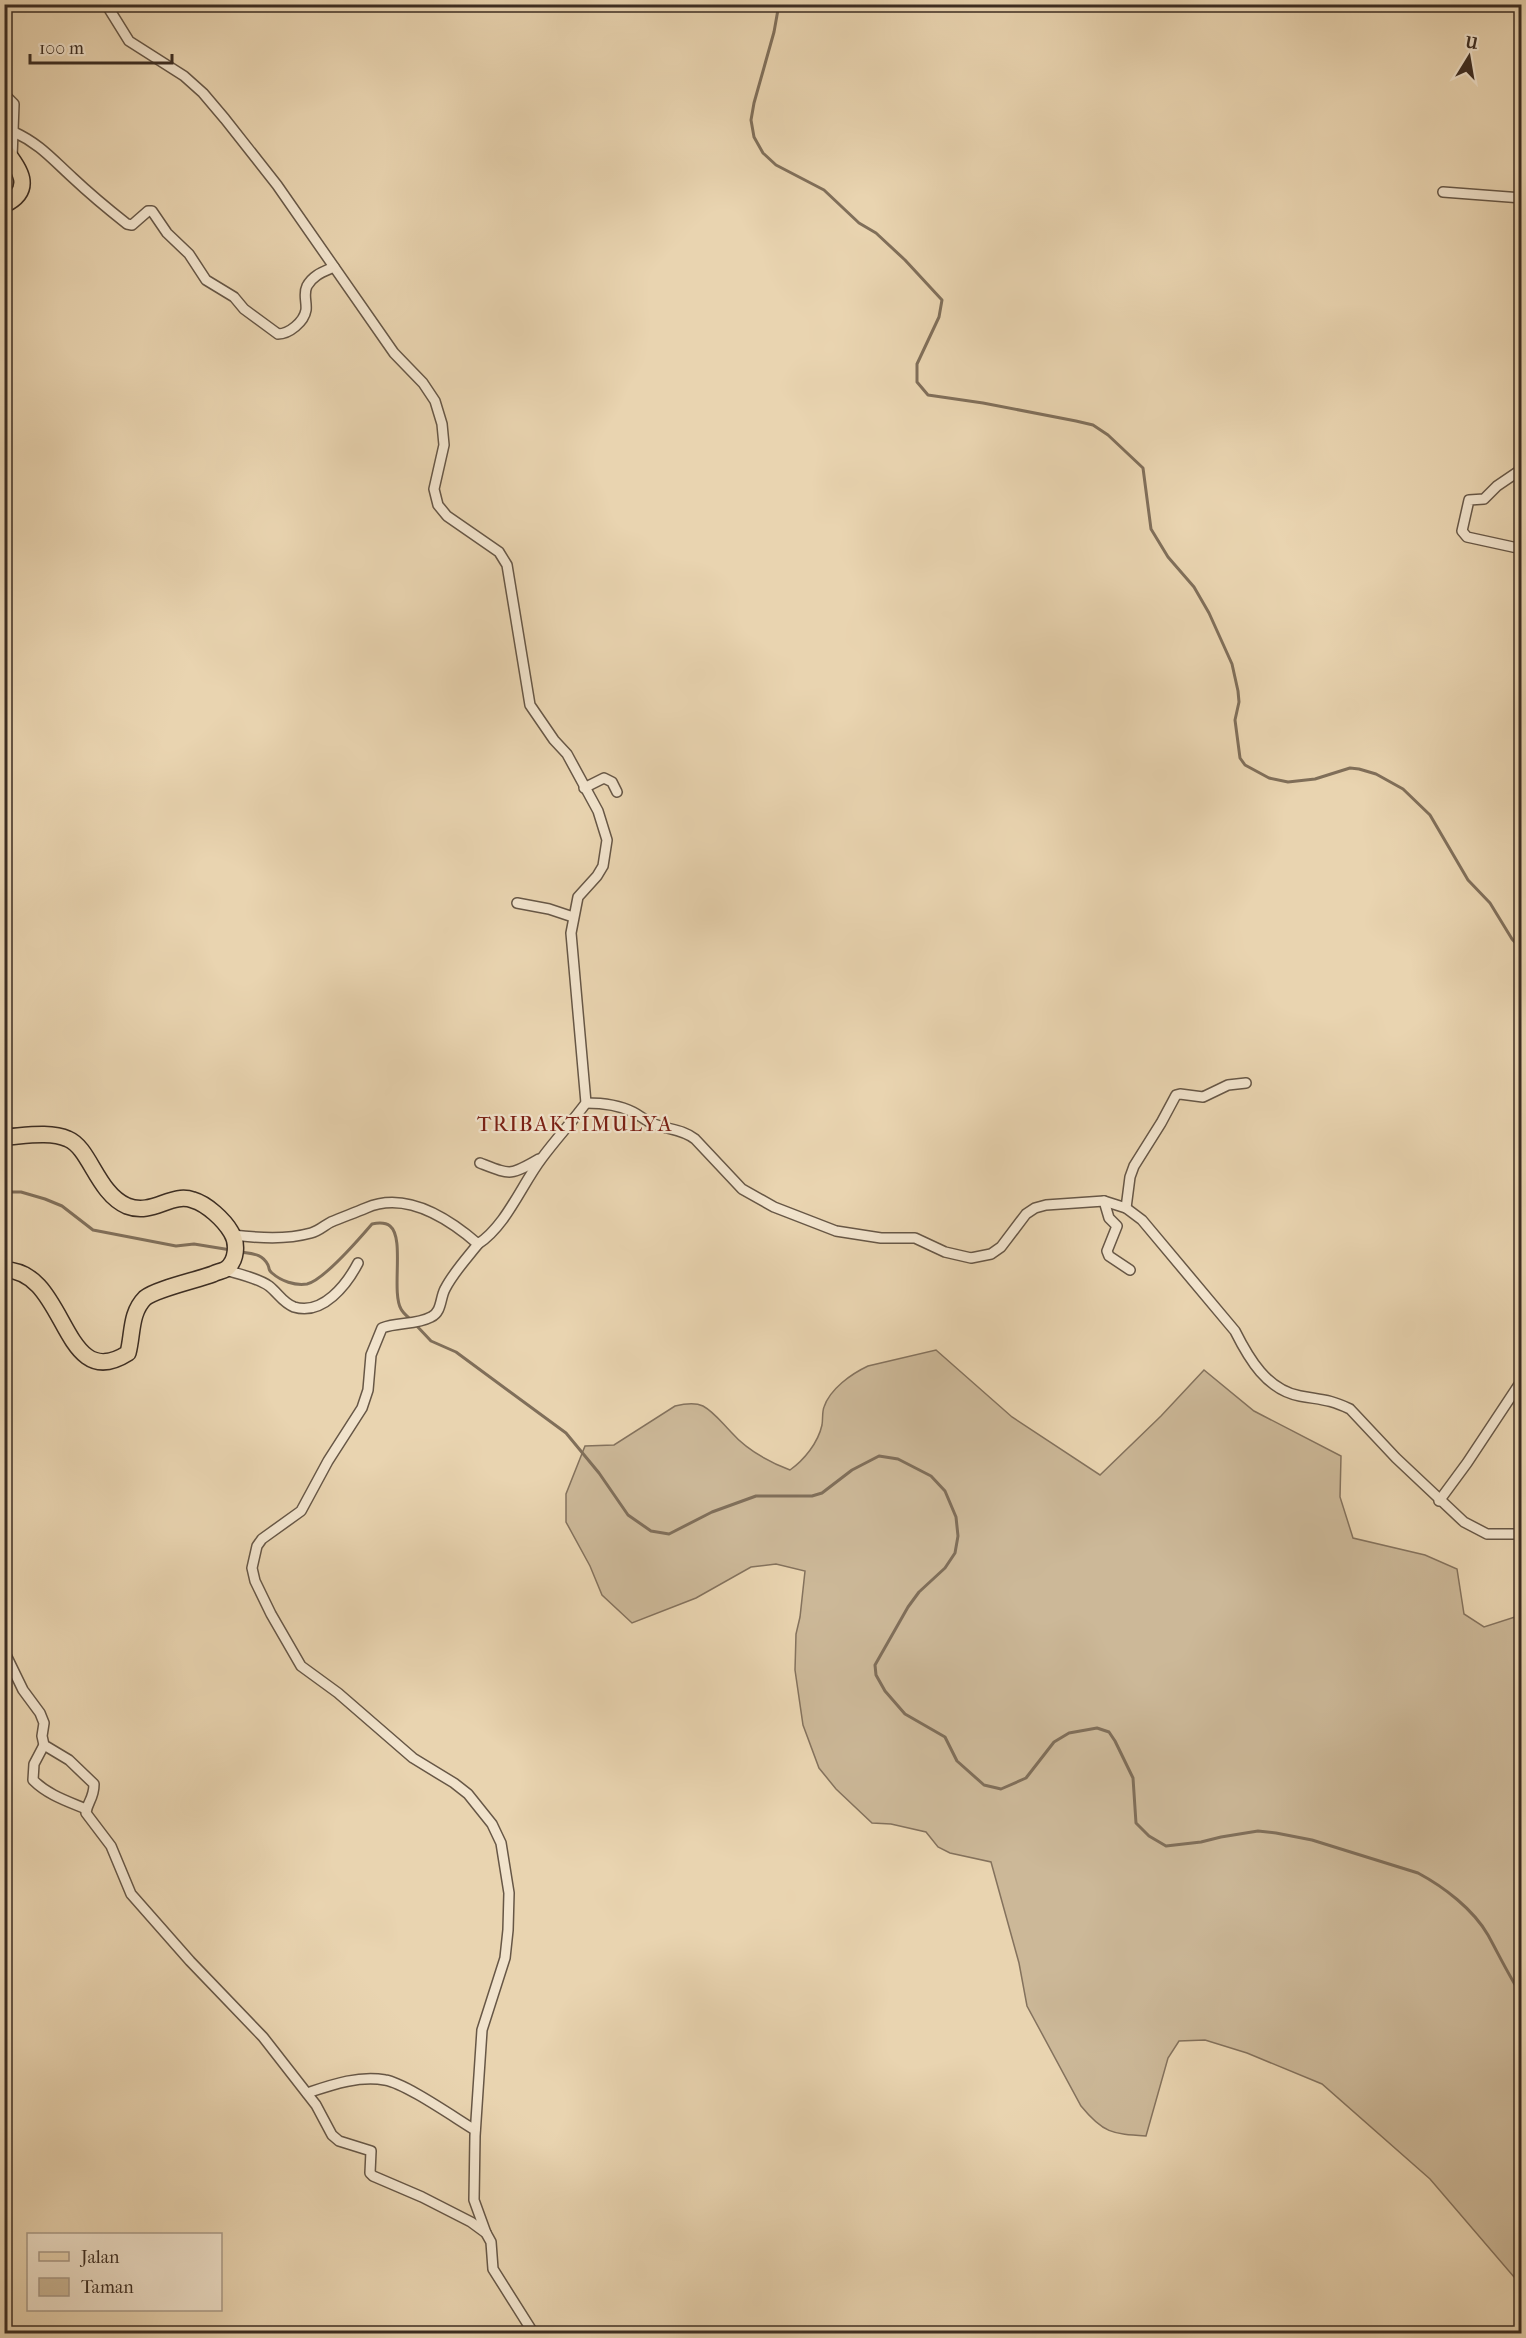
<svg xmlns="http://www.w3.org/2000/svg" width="1526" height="2338" viewBox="0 0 1526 2338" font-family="'IM FELL French Canon',serif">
  <rect width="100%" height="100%" fill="#e9d4b0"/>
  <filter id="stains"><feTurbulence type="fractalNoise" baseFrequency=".00333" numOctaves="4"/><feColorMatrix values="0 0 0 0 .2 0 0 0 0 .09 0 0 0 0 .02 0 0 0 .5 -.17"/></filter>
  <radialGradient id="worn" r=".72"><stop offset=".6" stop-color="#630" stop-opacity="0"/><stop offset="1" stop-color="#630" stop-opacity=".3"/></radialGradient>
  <!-- green -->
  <path fill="#ccb898" stroke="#84725d" stroke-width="1.5" d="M936 1350 1012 1417 1100 1475 1161 1416 1204 1370 1254 1411 1341 1456 1340 1497 1353 1538 1425 1555 1457 1569 1464 1614 1484 1627 1521 1615V2282L1514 2277 1430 2179 1322 2084 1247 2053 1205 2040 1179 2041 1168 2058 1146 2136C1112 2134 1103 2133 1081 2106L1027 2006 1019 1963 991 1862 950 1853 938 1847 926 1832 891 1824 872 1823 836 1789 819 1768 803 1725 795 1670 796 1634 800 1617 805 1571 776 1564 751 1567 696 1598 632 1623 602 1595 590 1566 566 1522V1494L585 1446 614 1445 675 1406C683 1404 695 1402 703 1406 714 1412 722 1423 731 1432 746 1449 769 1462 790 1470 804 1460 818 1443 822 1425 823 1419 822 1412 824 1407 830 1389 851 1374 868 1366Z"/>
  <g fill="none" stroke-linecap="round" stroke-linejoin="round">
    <!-- stream -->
    <g stroke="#806f5a" stroke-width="3">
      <polyline points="779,4 774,32 754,103 751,120 754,137 763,153 776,165 824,190 859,223 876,233 905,260 942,300 939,317 917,364 917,382 928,395 983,403 1076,421 1093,425 1108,435 1143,468 1151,529 1168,557 1194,587 1209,613 1232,664 1238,691 1239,702 1235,720 1240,758 1245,765 1269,778 1288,782 1315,779 1350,768 1359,769 1376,774 1403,789 1430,815 1468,880 1490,903 1512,939 1522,950"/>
      <polyline points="4,1192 21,1192 45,1199 62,1206 93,1230 176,1246 194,1244 231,1250"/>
      <path d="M240 1252C252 1254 262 1253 268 1265 270 1270 268 1270 272 1273 281 1281 295 1286 307 1284 324 1280 360 1238 372 1224 377 1223 385 1222 390 1226 405 1238 391 1291 401 1309 403 1313 408 1317 411 1320"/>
      <path d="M415 1324 431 1341 456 1352 566 1433 599 1473 628 1515 651 1531 669 1534 712 1512 756 1496H812L822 1493 852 1470 879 1456 898 1459 931 1476 945 1491 956 1517 958 1536 955 1553 945 1568 919 1592 908 1607 875 1665 876 1675 885 1691 905 1714 945 1737 957 1761 984 1785 1001 1789 1026 1778 1054 1742 1069 1733 1097 1728 1109 1732 1115 1741 1133 1778 1136 1823 1149 1836 1166 1846 1201 1842 1221 1837 1258 1831 1276 1833 1312 1840 1418 1873C1444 1887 1473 1909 1488 1935 1499 1955 1509 1976 1522 1996"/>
    </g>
    <!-- minor casing -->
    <g stroke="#675746" stroke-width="12">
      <g id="minor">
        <path d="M106 4 129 41 184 76 203 93 225 119 277 185 394 353 423 383 435 401 442 424 444 445 434 489 438 505 447 516 499 552 507 565 530 705 554 740 567 754 598 811 607 840 603 866 597 876 578 897 571 933 586 1103C572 1122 556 1139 542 1158 522 1184 506 1226 478 1244 448 1218 405 1191 366 1208 354 1213 343 1217 331 1222 325 1225 319 1231 311 1233 285 1240 260 1238 233 1235"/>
        <polyline points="1518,4 1522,11"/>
        <polyline points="4,94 14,104 12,158"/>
        <path d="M14 132C40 144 52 159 73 178 90 194 108 209 127 224L132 225 148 211H152L167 233 189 254 206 280 234 297 244 309 278 334C289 334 304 322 306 310 307 302 303 294 307 286 313 275 323 272 334 267"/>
        <polyline points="1443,192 1522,198"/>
        <polyline points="1522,469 1497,486 1484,499 1469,500 1462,531 1467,537 1522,549"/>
        <polyline points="584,788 604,778 612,782 617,792"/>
        <polyline points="517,903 549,909 573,917"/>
        <path d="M586 1103C602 1103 619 1105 633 1112 641 1116 647 1122 654 1124 669 1130 682 1129 695 1139L742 1189 774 1207 836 1231 881 1238H915L945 1252 971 1258 991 1254 1001 1247 1026 1214 1035 1208 1046 1205 1104 1201 1126 1208 1142 1220 1235 1331C1249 1359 1267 1390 1300 1396 1322 1400 1329 1399 1350 1409L1396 1458 1464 1522 1487 1534H1522"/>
        <path d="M480 1163C511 1175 510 1176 539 1159"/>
        <polyline points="1104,1201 1109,1218 1117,1226 1107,1251 1109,1256 1130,1270"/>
        <polyline points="1126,1208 1130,1177 1134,1166 1161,1123 1176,1095 1180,1094 1203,1097 1228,1085 1246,1083"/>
        <path d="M478 1244C467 1258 453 1273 445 1289 440 1298 442 1312 431 1317 416 1325 398 1322 382 1328L371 1355 368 1390 362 1408 328 1461 301 1511 262 1539 257 1546 252 1568 255 1581 271 1614 301 1666 338 1693 413 1758 454 1783 468 1794 492 1824 501 1843 509 1893 508 1930 505 1958 482 2030 475 2136 474 2200 486 2233"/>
        <path d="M225 1270C239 1274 258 1278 269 1286 278 1293 283 1303 294 1307 323 1316 347 1284 358 1263"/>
        <polyline points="1439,1501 1467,1463 1522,1380"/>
        <path d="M4 1651 23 1690 40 1713 44 1723 42 1736 44 1745 69 1760 94 1784C94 1799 87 1802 86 1813L111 1846 131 1894 190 1961 263 2037 316 2105 332 2135 339 2141 371 2151 370 2173 373 2176 422 2197 471 2222 486 2233 491 2242 493 2269 534 2334"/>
        <path d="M44 1745 34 1764 33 1780C48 1795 67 1801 86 1809"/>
        <path d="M307 2093C331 2085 359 2075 385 2080 405 2083 455 2118 475 2130"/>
      </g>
    </g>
    <!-- primary casing -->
    <g stroke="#3c2d22" stroke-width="18">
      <g id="primary">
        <path d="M4 149C20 168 35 190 4 205"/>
        <path d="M4 1137C24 1136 50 1131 68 1139 90 1148 97 1193 127 1206 153 1216 171 1192 193 1200 207 1204 224 1220 231 1232 238 1243 237 1261 226 1269 223 1271 217 1272 213 1274 197 1280 156 1289 145 1298 130 1313 133 1334 128 1353 61 1396 68 1269 4 1270"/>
      </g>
    </g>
    <!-- minor -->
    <use href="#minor" stroke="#f1e3cc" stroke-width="9"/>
    <!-- primary -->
    <use href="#primary" stroke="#e9d4b0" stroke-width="15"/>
  </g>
  <g text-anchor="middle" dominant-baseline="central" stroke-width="4.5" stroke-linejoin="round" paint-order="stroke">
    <!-- quarter labels -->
    <g font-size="21" letter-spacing="1.5" fill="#7a1f14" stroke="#f1e3cc">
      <text x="575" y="1124">TRIBAKTIMULYA</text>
    </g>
  </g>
  <!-- margin -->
  <rect width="1526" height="2338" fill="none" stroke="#e9d4b0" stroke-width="24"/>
  <rect x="6" y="6" width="1514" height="2326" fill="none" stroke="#3c2d22" stroke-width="3"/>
  <rect x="12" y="12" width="1502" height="2314" fill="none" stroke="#3c2d22" stroke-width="1.5"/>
  <!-- legend -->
  <rect x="27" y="2233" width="195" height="78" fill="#f1e3cc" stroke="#a99a88" stroke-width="1.5"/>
  <rect x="39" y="2252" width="30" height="9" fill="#e9d4b0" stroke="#a99a88" stroke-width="1.5"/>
  <text x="81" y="2263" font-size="18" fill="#3c2d22">Jalan</text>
  <rect x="39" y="2278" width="30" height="18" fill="#ccb898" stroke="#a99a88" stroke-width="1.5"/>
  <text x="81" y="2293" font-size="18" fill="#3c2d22">Taman</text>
  <!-- north arrow -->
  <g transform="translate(1469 57) rotate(11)" stroke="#f1e3cc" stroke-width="4.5" paint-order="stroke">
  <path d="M0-4.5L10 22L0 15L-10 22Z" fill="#3c2d22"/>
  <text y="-9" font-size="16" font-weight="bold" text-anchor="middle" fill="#3c2d22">U</text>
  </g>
  <!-- scale -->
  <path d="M30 54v9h142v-9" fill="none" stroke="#3c2d22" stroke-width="3"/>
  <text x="39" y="54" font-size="18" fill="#3c2d22" stroke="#f1e3cc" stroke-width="4.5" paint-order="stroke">100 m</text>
  <rect width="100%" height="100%" filter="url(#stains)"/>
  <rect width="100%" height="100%" fill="url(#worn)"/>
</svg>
